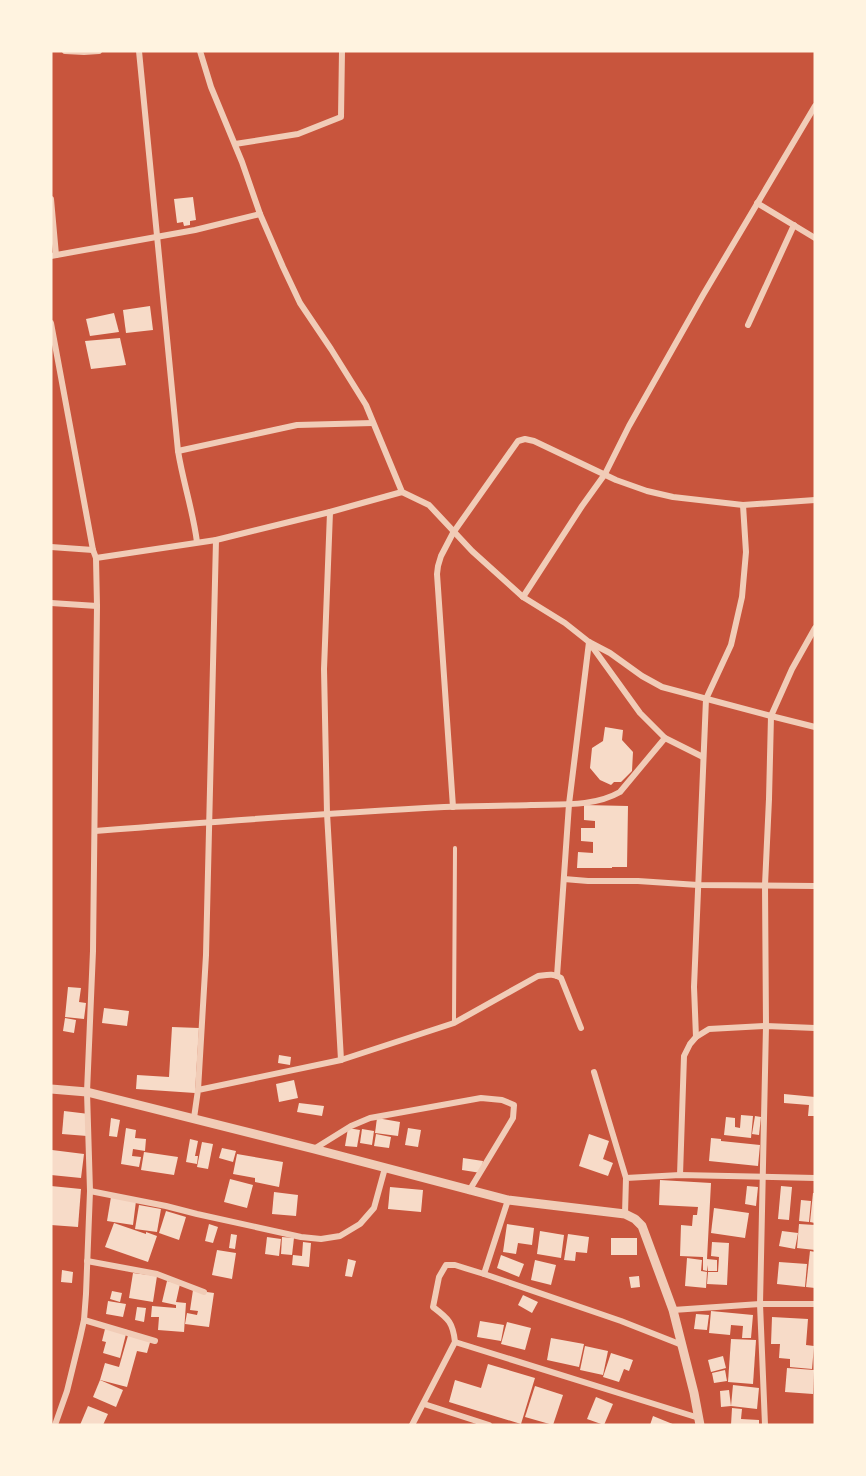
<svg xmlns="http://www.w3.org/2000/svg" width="866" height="1476" viewBox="0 0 866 1476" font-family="Karla,sans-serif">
  <rect width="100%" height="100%" fill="#c8553d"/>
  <!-- building -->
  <g fill="#f7dbc8">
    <polygon points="193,197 196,220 190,221 190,225 184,226 183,222 177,223 174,199"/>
    <polygon points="150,306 153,330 126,333 123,310"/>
    <polygon points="114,313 119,332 90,336 86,319"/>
    <polygon points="120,338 126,365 91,369 85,341"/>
    <polygon points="605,727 623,730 622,740 633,752 632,771 621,782 614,782 611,785 600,780 590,768 592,748 603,741"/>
    <polygon points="584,805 628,806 627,867 612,867 612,868 577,868 578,852 593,853 593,842 581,841 581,828 595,828 595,821 584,820"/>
    <polygon points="68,987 81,988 79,1002 86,1003 84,1019 65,1017"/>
    <polygon points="104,1008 129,1011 127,1026 102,1023"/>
    <polygon points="65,1018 76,1020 74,1033 63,1031"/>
    <polygon points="172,1027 199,1028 195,1093 136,1089 137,1075 169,1077"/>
    <polygon points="279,1055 291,1057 290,1065 278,1063"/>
    <polygon points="294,1080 298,1098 279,1102 276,1084"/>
    <polygon points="784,1094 815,1097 815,1116 808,1116 809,1105 784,1103"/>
    <polygon points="299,1103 324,1106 322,1116 297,1112"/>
    <polygon points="64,1111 89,1114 87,1136 62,1134"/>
    <polygon points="741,1115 753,1116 751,1138 724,1135 726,1117 735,1118 735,1127 740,1128"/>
    <polygon points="755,1116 761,1117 759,1135 752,1134"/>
    <polygon points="111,1118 120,1120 117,1137 109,1136"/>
    <polygon points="377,1118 400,1122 398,1136 375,1133"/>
    <polygon points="126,1128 136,1130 135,1138 146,1139 145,1151 133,1149 132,1156 141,1157 139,1167 121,1164"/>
    <polygon points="348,1128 360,1130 357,1147 345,1146"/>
    <polygon points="408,1128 421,1130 418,1147 405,1145"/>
    <polygon points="362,1129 374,1131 372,1145 360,1143"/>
    <polygon points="376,1134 391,1137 389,1148 374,1146"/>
    <polygon points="589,1134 609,1141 603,1159 613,1163 608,1176 579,1166"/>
    <polygon points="711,1138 721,1139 721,1141 760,1145 758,1166 709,1161"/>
    <polygon points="190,1139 198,1141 195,1156 198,1156 197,1164 186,1162"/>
    <polygon points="202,1142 213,1144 208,1169 197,1167"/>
    <polygon points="222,1148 236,1151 233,1162 219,1158"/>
    <polygon points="52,1150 84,1154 81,1178 51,1175"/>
    <polygon points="144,1152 178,1157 174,1175 141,1170"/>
    <polygon points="237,1154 283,1162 279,1187 255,1182 255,1178 233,1174"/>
    <polygon points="463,1158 483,1161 481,1173 462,1170"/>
    <polygon points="230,1179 253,1185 247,1208 224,1202"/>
    <polygon points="660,1180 711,1183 707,1259 717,1260 717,1271 708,1271 708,1265 707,1271 703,1270 703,1257 680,1256 681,1225 692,1226 693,1215 697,1215 698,1207 659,1205"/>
    <polygon points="51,1186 81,1189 78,1227 51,1225"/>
    <polygon points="747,1186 758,1187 756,1206 745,1204"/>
    <polygon points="781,1186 792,1187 789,1220 778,1219"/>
    <polygon points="390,1187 423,1190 421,1212 388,1209"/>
    <polygon points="274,1192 298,1195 296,1216 272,1214"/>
    <polygon points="813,1193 815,1193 815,1223 810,1222"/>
    <polygon points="111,1197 136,1201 133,1225 107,1221"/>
    <polygon points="801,1200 811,1201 809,1222 799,1221"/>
    <polygon points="139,1205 161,1209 157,1232 135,1229"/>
    <polygon points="714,1208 749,1213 745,1238 711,1233"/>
    <polygon points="166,1211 186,1217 179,1240 159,1233"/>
    <polygon points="114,1223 146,1234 146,1232 157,1236 148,1262 105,1247"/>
    <polygon points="209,1224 218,1227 213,1243 205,1241"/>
    <polygon points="507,1224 534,1228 532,1245 518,1243 516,1254 503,1252"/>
    <polygon points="799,1224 815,1225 815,1250 797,1248"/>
    <polygon points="540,1231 564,1235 561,1258 537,1254"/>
    <polygon points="782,1231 798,1233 795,1249 779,1246"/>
    <polygon points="231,1234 237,1235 235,1249 229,1248"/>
    <polygon points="568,1234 589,1237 587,1253 576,1252 575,1261 564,1260"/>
    <polygon points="267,1237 281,1239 279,1256 265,1254"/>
    <polygon points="282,1237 294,1238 292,1255 281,1254"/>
    <rect x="611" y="1238" width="26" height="17"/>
    <polygon points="303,1242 311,1243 309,1267 292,1265 293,1255 302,1256"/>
    <polygon points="712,1242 729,1243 727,1285 707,1284 708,1272 718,1272 719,1257 711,1256"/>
    <polygon points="217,1250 236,1253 232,1279 212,1275"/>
    <polygon points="810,1251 815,1252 815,1288 806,1287"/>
    <polygon points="501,1255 524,1264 519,1277 497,1268"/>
    <polygon points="687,1258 702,1260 701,1271 707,1272 706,1288 685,1286"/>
    <polygon points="348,1259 356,1261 352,1277 345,1276"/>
    <polygon points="535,1260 556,1265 551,1285 531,1280"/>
    <polygon points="779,1262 807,1264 805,1287 777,1284"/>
    <polygon points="62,1270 73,1272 72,1283 61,1282"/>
    <polygon points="133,1273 157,1276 153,1302 129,1298"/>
    <polygon points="639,1276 640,1287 631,1288 629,1277"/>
    <polygon points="167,1281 180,1284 176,1302 186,1303 184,1332 158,1330 159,1317 151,1317 152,1306 176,1308 176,1305 162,1302"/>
    <polygon points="193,1290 214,1293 209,1327 185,1324 187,1313 197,1315 198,1311 190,1310"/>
    <polygon points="112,1291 122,1293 120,1302 110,1299"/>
    <polygon points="523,1295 538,1302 532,1313 518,1305"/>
    <polygon points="108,1301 126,1304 123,1317 106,1314"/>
    <polygon points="137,1307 146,1308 144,1322 135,1320"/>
    <polygon points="711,1311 753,1315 751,1338 742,1338 743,1326 731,1325 730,1335 709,1333"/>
    <polygon points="696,1314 709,1315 707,1330 694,1329"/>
    <polygon points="772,1317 808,1319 806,1345 814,1346 812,1369 790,1367 790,1359 779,1358 780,1344 771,1344"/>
    <polygon points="480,1321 504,1325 501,1341 477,1337"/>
    <polygon points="507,1322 531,1328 525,1350 501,1344"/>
    <polygon points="106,1325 127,1330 120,1358 103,1353 106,1342 102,1341"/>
    <polygon points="129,1332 151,1339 147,1353 137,1351 127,1387 100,1380 105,1363 119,1367"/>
    <polygon points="551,1338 584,1344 579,1367 547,1360"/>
    <polygon points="731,1339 756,1340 753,1384 728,1382"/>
    <polygon points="585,1346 608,1351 603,1375 580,1370"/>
    <polygon points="611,1353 633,1360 629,1371 624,1369 619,1382 603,1377"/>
    <polygon points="723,1356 726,1368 711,1372 708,1360"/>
    <polygon points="488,1364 535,1378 521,1424 449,1402 455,1380 481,1388"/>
    <polygon points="787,1368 814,1370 813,1394 785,1392"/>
    <polygon points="725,1370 727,1381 714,1383 712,1373"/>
    <polygon points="100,1380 123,1390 116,1407 93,1397"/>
    <polygon points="733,1385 759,1388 757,1409 731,1406"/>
    <polygon points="535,1386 563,1395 553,1425 525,1417"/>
    <polygon points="729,1390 731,1406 721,1407 720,1391"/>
    <polygon points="596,1397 613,1404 604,1425 587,1419"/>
    <polygon points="88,1406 108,1414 103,1425 80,1425"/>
    <polygon points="732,1408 742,1409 741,1419 759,1420 759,1425 731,1425"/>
    <polygon points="653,1416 675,1425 650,1425"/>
  </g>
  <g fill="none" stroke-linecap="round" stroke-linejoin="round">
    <!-- service -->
    <polyline stroke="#f1ccb7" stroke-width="4" points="454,1022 455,848"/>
    <!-- minor -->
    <g stroke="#f1ccb7" stroke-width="6">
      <polyline points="65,51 84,52 99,51"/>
      <path d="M139 51 178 451C183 482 193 511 197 542"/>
      <polyline points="200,51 211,87 242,162 260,214 283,267 300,303 331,349 366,405 402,492 429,505 472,551 523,597 565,623 589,642 610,653 642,676 662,687 771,716 815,727"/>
      <polyline points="235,144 298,134 341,117 342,51"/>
      <polyline points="51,199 56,255"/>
      <polyline points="757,203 815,238"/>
      <polyline points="51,256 195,230 260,214"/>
      <polyline points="51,323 93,550 96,558 97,606 93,951 87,1092 90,1191 86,1294 84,1320 80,1338 67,1391 55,1425"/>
      <polyline points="748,325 794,225"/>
      <polyline points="178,451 297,425 373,423"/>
      <polyline points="330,512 324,669 327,813 341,1060"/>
      <polyline points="51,547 93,550"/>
      <polyline points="96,558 216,540 330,512 402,492"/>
      <polyline points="523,597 582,506 605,474 629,426 703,295 815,106"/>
      <polyline points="51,603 97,606"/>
      <polyline points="591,645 640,713 665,738 703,757"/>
      <polyline points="453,807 437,574 438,566 441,556 453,533 518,441 525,439 534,441 616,480 647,491 673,497 743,505 815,500"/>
      <path d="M95 831C211 822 328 813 444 807 473 806 502 806 531 805 560 804 594 807 620 792L665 738"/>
      <polyline points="564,879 588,881 638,881 698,885 815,886"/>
      <polyline points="557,976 569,804 589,642"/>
      <polyline points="696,1037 694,987 706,699 731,645 742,597 746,552 743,505"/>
      <polyline points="594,1072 626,1178"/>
      <polyline points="198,1090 206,955 216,540"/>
      <path d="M194 1118 198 1090 341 1060 454 1023 538 976C547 975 553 973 561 978L581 1028"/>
      <polyline points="314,1149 351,1126 370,1118 481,1098 502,1100 514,1105 513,1118 469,1191"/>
      <polyline points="680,1175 684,1056 690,1044 696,1037 709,1029 766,1026 815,1028"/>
      <polyline points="90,1191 166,1206 197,1214 301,1237 321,1239 340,1236 360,1224 374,1208 385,1168"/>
      <polyline points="625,1214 626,1178 680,1175 815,1178"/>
      <polyline points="87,1261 157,1274 204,1292"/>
      <polyline points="484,1274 621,1321 682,1345"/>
      <polyline points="673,1310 760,1304 815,1304"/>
      <polyline points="84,1320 155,1341"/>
      <polyline points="455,1342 699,1418"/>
      <polyline points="424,1404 489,1425"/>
      <path d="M412 1425 455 1342C453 1323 449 1319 433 1307L439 1277 446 1265H455L484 1274 508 1200"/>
      <polyline points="765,1425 760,1304 766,1026 765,885 769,799 771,716 792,669 815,628"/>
    </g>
    <!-- tertiary -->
    <polyline stroke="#f1ccb7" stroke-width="9" points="51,1089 87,1092 314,1149 508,1200 625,1214 635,1219 642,1226 673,1310 694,1393 700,1425"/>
  </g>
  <!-- border -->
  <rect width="866" height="1476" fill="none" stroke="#fff3e0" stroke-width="105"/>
</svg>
